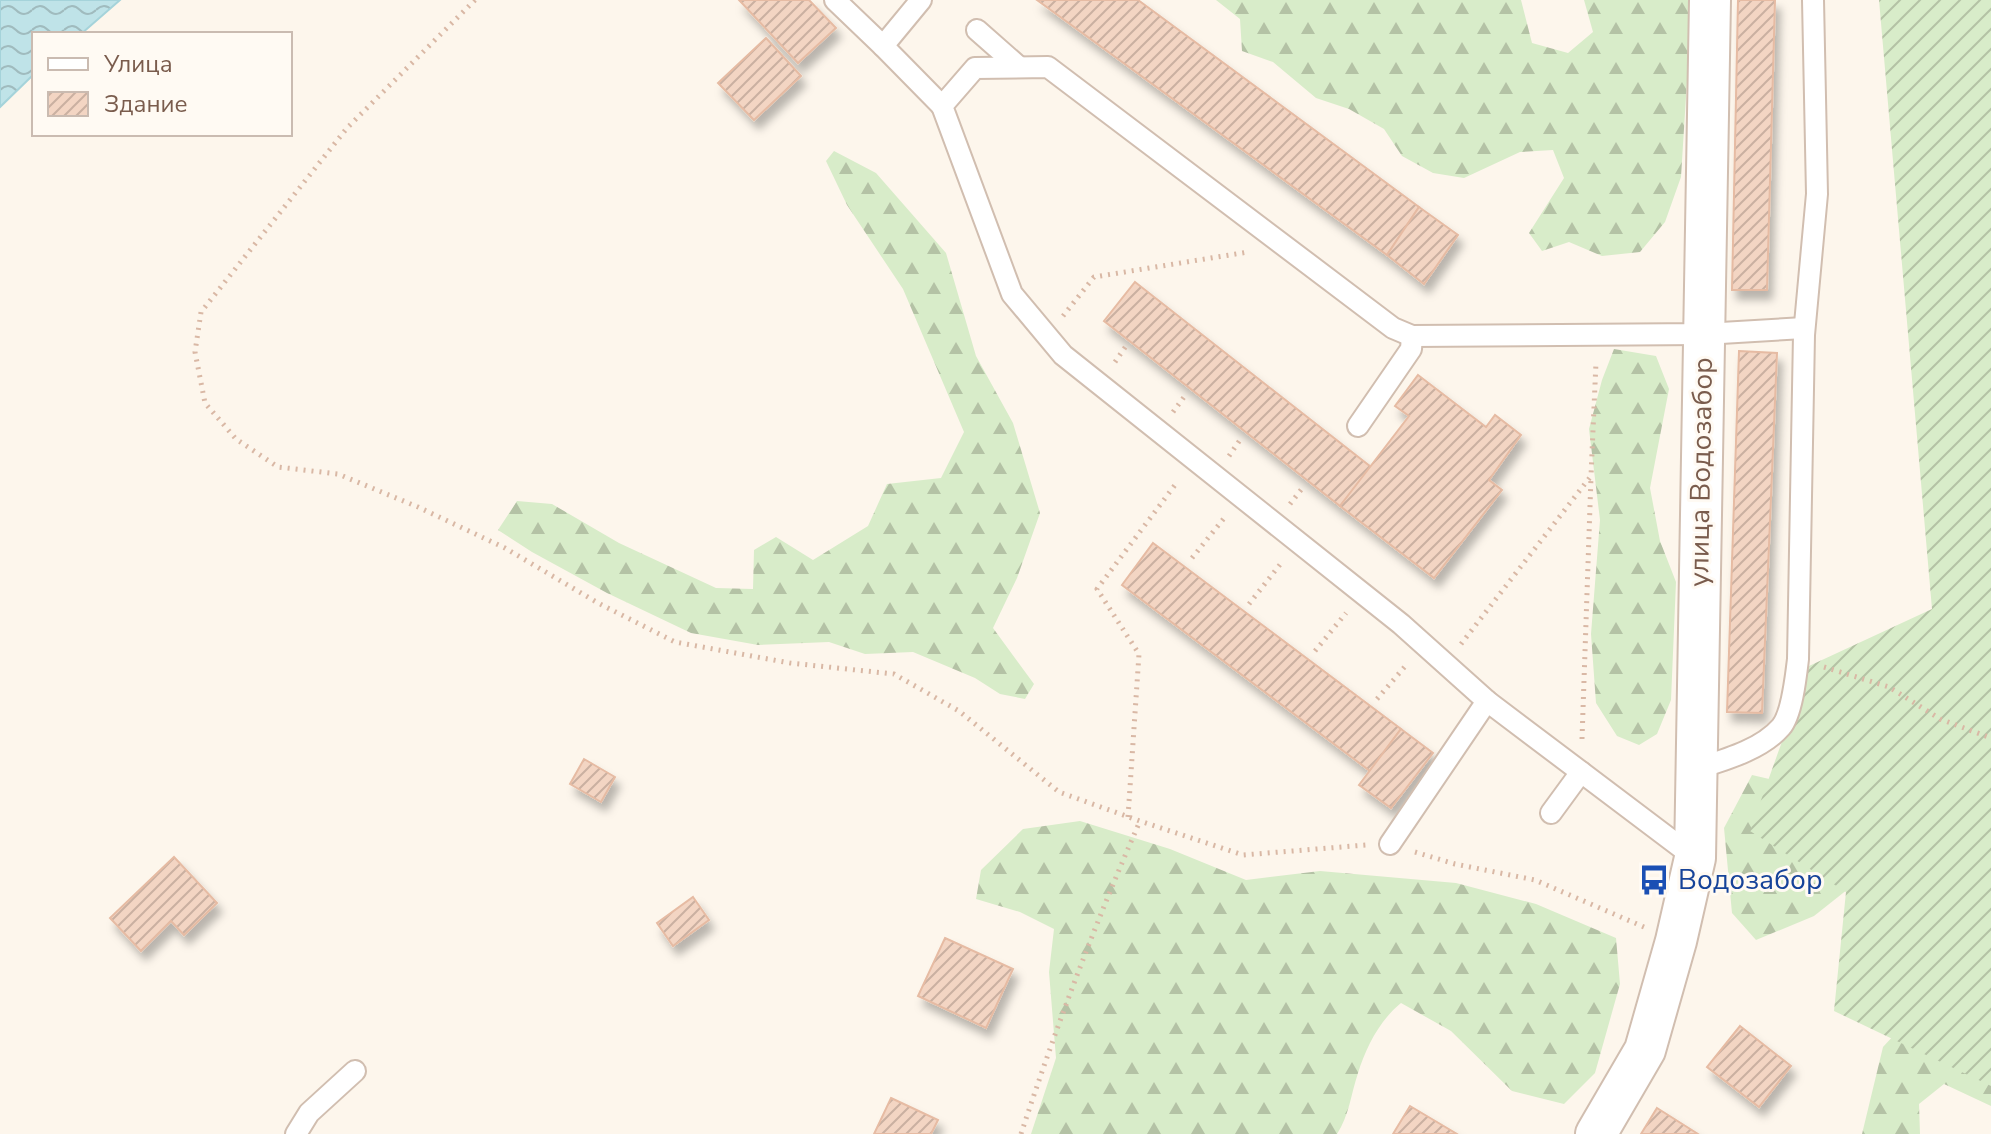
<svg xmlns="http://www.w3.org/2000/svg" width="1991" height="1134" viewBox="0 0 1991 1134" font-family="'Nunito Sans',sans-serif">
  <defs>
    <pattern id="forest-firs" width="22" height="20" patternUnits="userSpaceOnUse" patternTransform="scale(2)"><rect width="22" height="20" fill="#d8ecc9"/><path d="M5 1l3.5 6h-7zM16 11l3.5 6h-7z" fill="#b4c2a5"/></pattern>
    <pattern id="garden-furrows" width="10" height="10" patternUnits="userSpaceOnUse" patternTransform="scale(2)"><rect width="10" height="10" fill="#d8ecc9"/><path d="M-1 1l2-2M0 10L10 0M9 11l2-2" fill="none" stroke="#b4c2a5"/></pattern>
    <pattern id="water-waves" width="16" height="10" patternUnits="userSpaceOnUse" patternTransform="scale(2)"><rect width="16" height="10" fill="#bfe3e8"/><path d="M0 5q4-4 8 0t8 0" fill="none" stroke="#a0bbbe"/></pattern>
    <pattern id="building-hatch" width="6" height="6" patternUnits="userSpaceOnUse" patternTransform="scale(2)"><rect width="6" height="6" fill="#f3d5c3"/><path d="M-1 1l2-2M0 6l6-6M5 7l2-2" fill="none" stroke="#cab0a1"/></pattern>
    <filter id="shadow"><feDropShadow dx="5" dy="9" stdDeviation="4" flood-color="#0004"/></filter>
  </defs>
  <rect width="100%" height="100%" fill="#fdf6ec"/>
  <!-- forest -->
  <g fill="url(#forest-firs)">
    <polygon points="1216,0 1521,0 1532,43 1568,53 1593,32 1584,0 1692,0 1681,177 1665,222 1640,252 1602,256 1569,242 1542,251 1529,233 1564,178 1553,150 1520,152 1464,178 1433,173 1402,156 1384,129 1349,109 1316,98 1273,62 1242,51 1240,19"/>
    <polygon points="834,151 876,173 946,253 976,356 1013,423 1040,513 1017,578 993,628 1034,684 1025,699 1000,694 975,678 913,652 865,654 829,642 758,645 691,633 607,593 532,552 498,530 517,501 552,504 619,543 716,588 753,589 754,550 776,537 813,560 868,526 887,484 941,478 964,432 903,289 847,205 826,161"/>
    <polygon points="1614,349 1656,356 1669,389 1650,488 1660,541 1676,582 1671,700 1657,734 1639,745 1617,736 1596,703 1591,634 1600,520 1589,429 1602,380"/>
    <polygon points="1752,775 1821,791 1867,874 1814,916 1756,940 1732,913 1724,828"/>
    <path d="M1080 821 1170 849 1246 880 1320 871 1456 883 1536 904 1616 938 1620 984 1595 1073 1564 1104 1512 1091 1451 1031 1401 1003C1380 1020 1366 1047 1358 1073 1351 1094 1349 1116 1337 1134H1031L1056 1058 1049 972 1054 929 1020 912 976 899 981 870 1023 829Z"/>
    <polygon points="1919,1008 1991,1038 1991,1106 1944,1084 1919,1104 1920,1134 1862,1134 1883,1047"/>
  </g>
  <!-- garden -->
  <polygon fill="url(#garden-furrows)" points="1879,0 1991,0 1991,1086 1834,1011 1846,892 1750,831 1809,666 1932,609"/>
  <!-- water -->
  <polygon fill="url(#water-waves)" stroke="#a5d3da" stroke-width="2" points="0,0 120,0 81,34 34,34 34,74 0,107"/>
  <!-- building -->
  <g fill="url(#building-hatch)" stroke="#e6bba3" stroke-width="2" filter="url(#shadow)">
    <polygon points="739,0 809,0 836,28 798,63"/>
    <polygon points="1037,0 1138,0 1419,207 1387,255"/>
    <polygon points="1738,0 1775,0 1767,290 1732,290"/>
    <polygon points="766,38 801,76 754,120 718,83"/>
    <polygon points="1419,207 1458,235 1424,284 1387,255"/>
    <polygon points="1135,282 1371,467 1340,506 1104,321"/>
    <polygon points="1739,351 1777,353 1762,713 1727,712"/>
    <polygon points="1418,375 1486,427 1495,415 1521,435 1489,480 1502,490 1434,578 1340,506 1409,416 1395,406"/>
    <polygon points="1153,543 1401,729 1370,771 1122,585"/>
    <polygon points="1401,729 1433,753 1391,808 1359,785"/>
    <polygon points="584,759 615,777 601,802 570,784"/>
    <polygon points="174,857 217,903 184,935 171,921 141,951 110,918"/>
    <polygon points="693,897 709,920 673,946 657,923"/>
    <polygon points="945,938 1013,969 986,1028 918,996"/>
    <polygon points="1740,1026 1791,1066 1759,1107 1707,1067"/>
    <polygon points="891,1098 938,1120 931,1134 874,1134"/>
    <polygon points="1410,1106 1457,1134 1393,1134"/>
    <polygon points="1657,1108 1698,1134 1641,1134"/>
  </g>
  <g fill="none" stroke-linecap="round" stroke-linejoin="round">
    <!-- service casing -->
    <g stroke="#d1beb0" stroke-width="24">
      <g id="service">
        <polyline points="835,0 883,46"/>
        <polyline points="921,0 883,46 942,106"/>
        <polyline points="977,30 1019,67"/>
        <polyline points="1358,426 1411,349 1412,336"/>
        <path d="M1696 769C1724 760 1761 750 1781 727 1792 714 1796 676 1798 659L1804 335 1817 194 1813 0"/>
        <polyline points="1551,813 1581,772"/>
        <polyline points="1390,844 1487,701"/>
        <polyline points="1695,858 1487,701 1401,624 1063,355 1012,294 942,106 975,68 1048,67 1393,328 1412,336 1704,334 1804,328"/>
        <polyline points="296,1134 309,1113 355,1071"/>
      </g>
    </g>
    <!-- minor casing -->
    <g stroke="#d1beb0" stroke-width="44">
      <polyline id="minor" points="1596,1134 1645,1050 1676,941 1695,858 1710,0"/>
    </g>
    <!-- path -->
    <g stroke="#d9b8a5" stroke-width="5" stroke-dasharray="2 6" stroke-linecap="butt">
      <polyline points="475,0 347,128 201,312 195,352 205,403 236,439 278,467 338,474 418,507 505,548 598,603 675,642 790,663 894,674 959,711 1059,792 1140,821 1243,855 1366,845"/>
      <polyline points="1063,316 1094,277 1248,252"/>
      <polyline points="1115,362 1126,346"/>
      <polyline points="1173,412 1187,393"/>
      <polyline points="1229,456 1242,437"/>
      <polyline points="1290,504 1304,486"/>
      <polyline points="1192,558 1225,517"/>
      <polyline points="1249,604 1282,562"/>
      <polyline points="1461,644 1591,476 1596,362"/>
      <polyline points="1315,651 1346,613"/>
      <polyline points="1824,667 1889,687 1940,719 1991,738"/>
      <polyline points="1377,699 1408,663"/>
      <polyline points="1582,739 1591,477"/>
      <polyline points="1128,817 1139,654 1097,589 1178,481"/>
      <polyline points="1415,852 1455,864 1535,880 1644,927"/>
      <path d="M1021 1134C1056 1027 1095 924 1140 821"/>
    </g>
    <!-- service -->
    <use href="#service" stroke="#fff" stroke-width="20"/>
    <!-- minor -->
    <use href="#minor" stroke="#fff" stroke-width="40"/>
  </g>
  <!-- icons -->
  <defs>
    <g id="bus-bare" transform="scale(2.4)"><path d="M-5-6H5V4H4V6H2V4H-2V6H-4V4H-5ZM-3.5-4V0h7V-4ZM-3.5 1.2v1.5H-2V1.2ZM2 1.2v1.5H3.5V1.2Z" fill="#1a4fb4" stroke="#fffaf3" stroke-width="2.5" paint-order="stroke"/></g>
  </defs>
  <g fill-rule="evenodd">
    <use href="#bus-bare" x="1654" y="880"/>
  </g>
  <g text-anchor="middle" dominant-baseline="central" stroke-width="6" stroke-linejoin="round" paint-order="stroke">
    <!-- street labels -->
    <g font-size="28" fill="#7a5c4d" stroke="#fffaf3">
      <text transform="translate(1701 472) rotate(-89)">улица Водозабор</text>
    </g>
    <!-- transit labels -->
    <g font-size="28" fill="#164399" stroke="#fffaf3" text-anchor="start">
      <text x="1678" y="880">Водозабор</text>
    </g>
  </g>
  <!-- legend -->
  <rect x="32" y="32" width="260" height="104" fill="#fffaf3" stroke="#cabbb1" stroke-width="2"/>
  <rect x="48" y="58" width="40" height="12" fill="#ffffff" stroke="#cabbb1" stroke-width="2"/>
  <text x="104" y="72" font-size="24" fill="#7a5c4d">Улица</text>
  <rect x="48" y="92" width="40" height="24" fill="url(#building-hatch)" stroke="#cabbb1" stroke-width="2"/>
  <text x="104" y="112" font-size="24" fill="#7a5c4d">Здание</text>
</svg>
